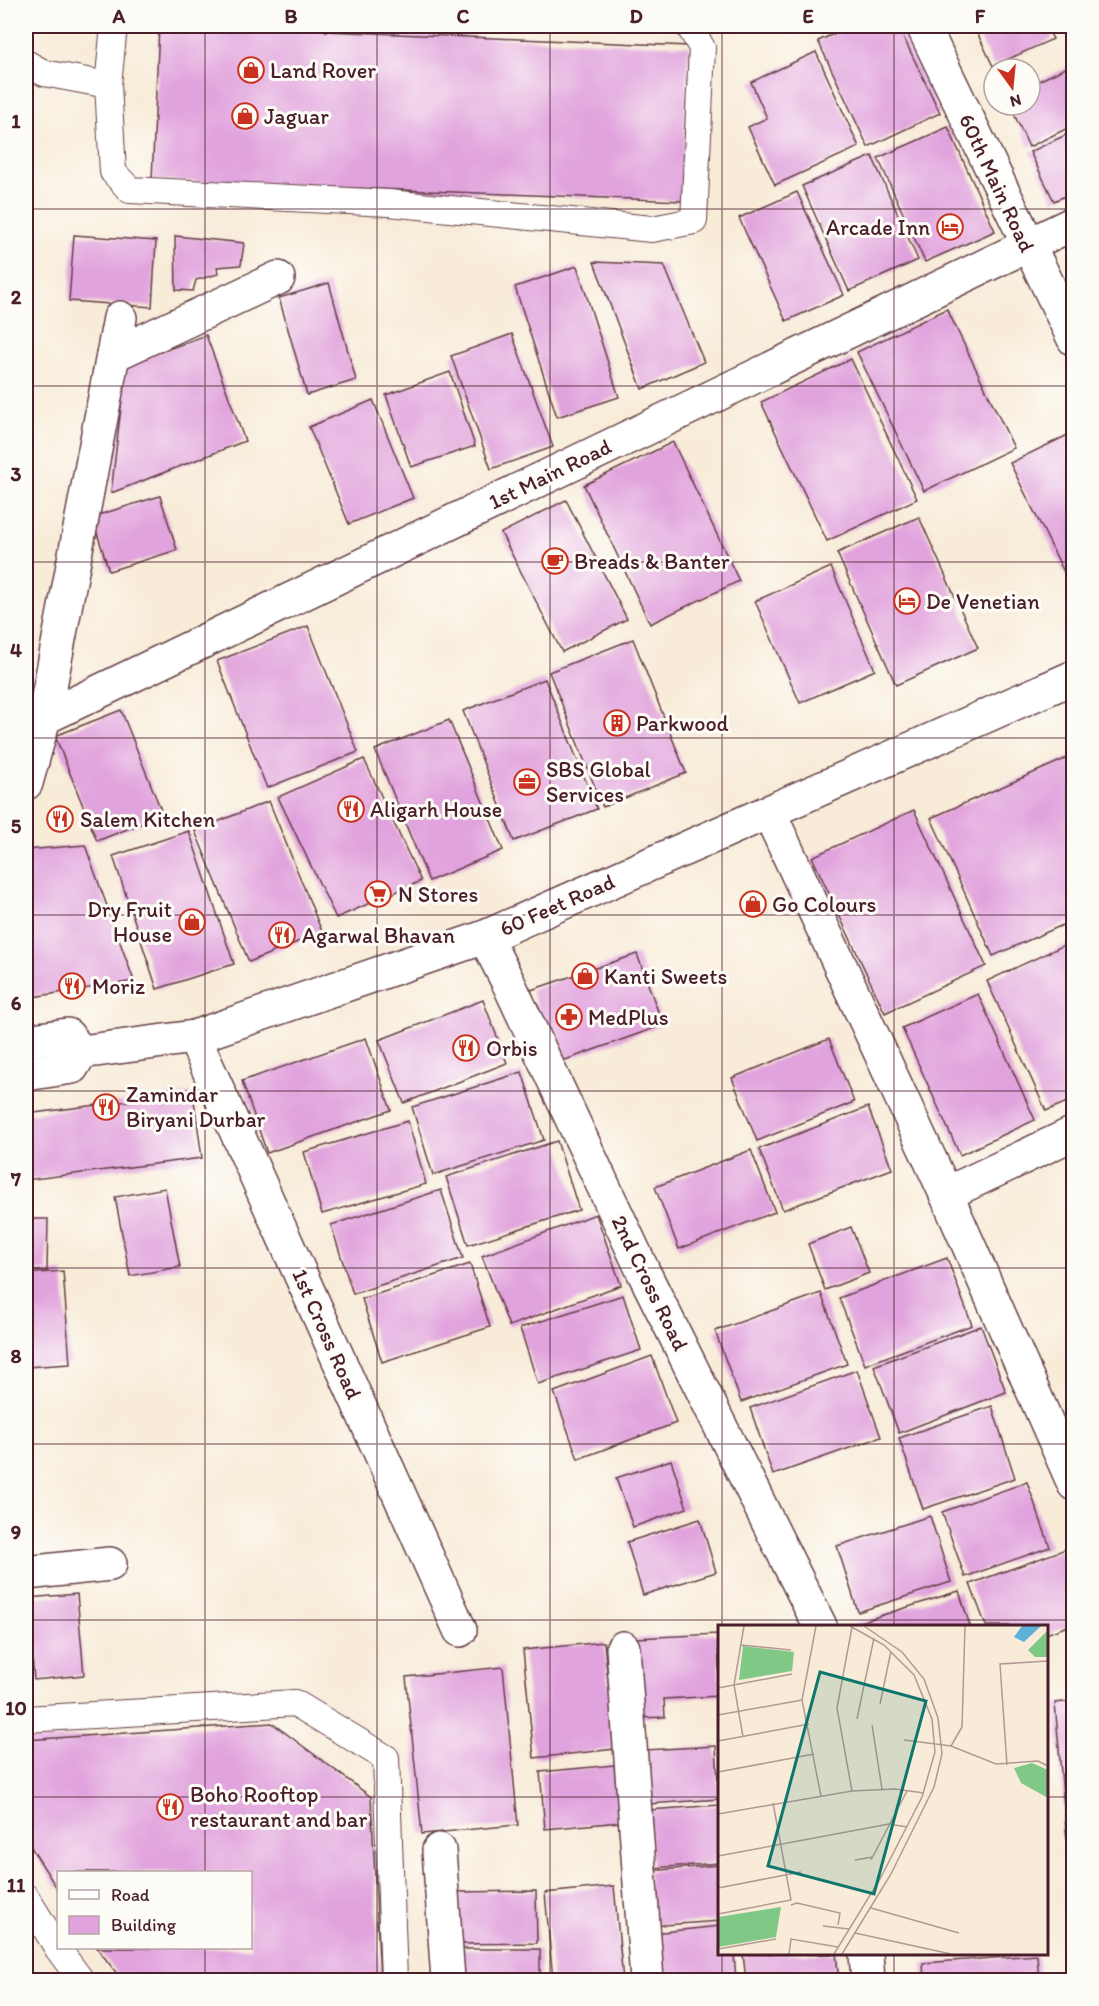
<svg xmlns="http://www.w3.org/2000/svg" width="1099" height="2006" viewBox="0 0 1099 2006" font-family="Itim,sans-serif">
  <rect width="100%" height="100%" fill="#fdfcf7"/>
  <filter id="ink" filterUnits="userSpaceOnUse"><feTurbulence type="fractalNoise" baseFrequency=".0167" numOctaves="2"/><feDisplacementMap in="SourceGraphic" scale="12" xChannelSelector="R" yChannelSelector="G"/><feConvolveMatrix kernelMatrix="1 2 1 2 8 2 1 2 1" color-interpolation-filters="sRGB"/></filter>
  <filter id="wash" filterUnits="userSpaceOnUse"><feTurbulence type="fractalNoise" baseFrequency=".008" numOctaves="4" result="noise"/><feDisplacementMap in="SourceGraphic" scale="24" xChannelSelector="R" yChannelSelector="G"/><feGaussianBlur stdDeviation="1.35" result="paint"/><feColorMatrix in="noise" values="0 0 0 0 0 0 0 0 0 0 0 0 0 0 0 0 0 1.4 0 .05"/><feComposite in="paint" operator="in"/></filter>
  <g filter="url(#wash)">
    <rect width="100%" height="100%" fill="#f8ebd8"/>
    <g id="blocks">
      <!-- building -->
      <g fill="#e1a3dd">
        <polygon points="159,26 323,26 325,31 689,46 682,201 152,180"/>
        <polygon points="852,26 898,26 940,113 868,147 818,41"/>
        <polygon points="974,26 1046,26 1053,39 993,66"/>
        <polygon points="816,52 859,147 775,185 748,127 767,118 751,82"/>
        <polygon points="1074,64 1074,125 1029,147 1010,105 1030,105 1030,85"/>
        <polygon points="948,127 995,231 925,262 878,158"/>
        <polygon points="1074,131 1074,192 1054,201 1030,152"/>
        <polygon points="872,156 918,260 849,291 802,186"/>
        <polygon points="797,192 844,295 786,321 739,218"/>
        <polygon points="74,235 156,241 152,307 69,301"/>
        <polygon points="175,236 244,243 241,265 217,267 218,274 196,280 193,291 176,290"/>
        <polygon points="594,262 664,265 704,362 642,389"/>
        <polygon points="577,266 619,397 557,417 515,287"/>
        <polygon points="329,283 356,380 307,395 279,298"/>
        <polygon points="947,309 1014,448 924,491 857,352"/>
        <polygon points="512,334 553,447 491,469 451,356"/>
        <polygon points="206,335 245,441 111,493 126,365"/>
        <polygon points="851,359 917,499 827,541 761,402"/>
        <polygon points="450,372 475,446 411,467 386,395"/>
        <polygon points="373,400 413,498 349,524 309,427"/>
        <polygon points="1074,432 1074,592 1010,463"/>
        <polygon points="673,442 739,581 650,624 584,485"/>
        <polygon points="160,496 177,550 109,571 92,517"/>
        <polygon points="566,500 627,619 562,652 501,533"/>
        <polygon points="919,517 978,648 896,685 837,553"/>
        <polygon points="831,567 875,670 800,703 755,601"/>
        <polygon points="308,626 358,752 267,788 217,661"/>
        <polygon points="633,639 686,773 603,807 549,672"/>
        <polygon points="545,679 597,809 514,841 463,711"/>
        <polygon points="121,710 163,815 97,841 55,736"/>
        <polygon points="449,720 503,850 429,881 375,750"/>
        <polygon points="1074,755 1074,920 993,956 931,818"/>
        <polygon points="364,759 421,881 336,918 278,797"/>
        <polygon points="269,801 322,932 249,962 195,831"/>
        <polygon points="914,810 986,966 885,1013 812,857"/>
        <polygon points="189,831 234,964 157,989 113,856"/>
        <polygon points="85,845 134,981 26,998 26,850"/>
        <polygon points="1071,942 1074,947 1074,1099 1046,1111 987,981"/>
        <polygon points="637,954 663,1025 557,1063 531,990"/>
        <polygon points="978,994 1035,1120 960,1155 902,1028"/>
        <polygon points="483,1000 507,1063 404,1103 379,1040"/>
        <polygon points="366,1038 391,1110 267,1153 242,1081"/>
        <polygon points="829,1039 854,1102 757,1141 732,1078"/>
        <polygon points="522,1072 544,1140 433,1175 412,1107"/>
        <polygon points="193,1093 202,1158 26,1180 26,1114"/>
        <polygon points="868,1107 892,1169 783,1210 759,1149"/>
        <polygon points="408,1121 426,1184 322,1214 304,1152"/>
        <polygon points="557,1141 579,1210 468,1245 446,1177"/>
        <polygon points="751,1150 775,1212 679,1249 655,1187"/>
        <polygon points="165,1188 180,1267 130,1276 115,1197"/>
        <polygon points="441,1190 463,1258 353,1294 331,1225"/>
        <polygon points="596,1214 621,1285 509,1326 482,1256"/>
        <polygon points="26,1219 48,1219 47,1271 26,1271"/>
        <polygon points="851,1227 869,1273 825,1290 808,1244"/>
        <polygon points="947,1258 972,1325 865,1365 839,1298"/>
        <polygon points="470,1264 490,1327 382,1362 362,1299"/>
        <polygon points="63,1271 70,1364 26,1367 26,1274"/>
        <polygon points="821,1293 847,1364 741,1402 715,1331"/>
        <polygon points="623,1295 641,1350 538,1384 520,1328"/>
        <polygon points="981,1326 1006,1392 899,1433 874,1366"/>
        <polygon points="652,1356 676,1423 578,1459 554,1392"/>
        <polygon points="857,1370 881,1437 773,1475 750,1408"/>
        <polygon points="992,1406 1015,1478 923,1509 899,1438"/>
        <polygon points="671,1460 687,1508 633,1527 616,1478"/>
        <polygon points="1027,1482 1050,1547 965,1577 942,1512"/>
        <polygon points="930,1516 951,1582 858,1612 837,1546"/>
        <polygon points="700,1519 716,1572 643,1595 627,1542"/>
        <polygon points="1074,1546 1074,1624 1046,1634 1046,1626 986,1626 970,1584"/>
        <polygon points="959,1591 970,1626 855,1626 854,1624"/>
        <polygon points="77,1594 84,1675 34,1680 27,1598"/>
        <polygon points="718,1634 720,1696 664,1699 665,1717 640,1718 636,1638"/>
        <polygon points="604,1642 615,1749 534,1758 523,1650"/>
        <polygon points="503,1667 518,1825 422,1834 406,1677"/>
        <polygon points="1074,1701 1074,1899 1072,1899 1055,1703"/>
        <polygon points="272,1723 371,1797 380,1980 122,1980 97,1948 250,1948 250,1872 58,1872 58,1890 32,1849 26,1831 26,1740"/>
        <polygon points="716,1746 719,1799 649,1804 646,1750"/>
        <polygon points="614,1765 620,1822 545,1829 540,1772"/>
        <polygon points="720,1805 720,1863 652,1868 649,1810"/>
        <polygon points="720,1865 720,1921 651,1926 648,1871"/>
        <polygon points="614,1886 623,1980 553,1980 545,1893"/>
        <polygon points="536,1891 537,1943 457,1944 456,1892"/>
        <polygon points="720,1926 720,1954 734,1954 736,1979 657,1980 653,1933"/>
        <rect x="461" y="1949" width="79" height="31"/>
        <polygon points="743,1954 836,1954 839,1980 746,1980"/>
        <polygon points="1037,1955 1039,1980 924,1980 923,1963"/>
        <rect x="1068" y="1972" width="6" height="8"/>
      </g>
    </g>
  </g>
  <g filter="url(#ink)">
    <use href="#blocks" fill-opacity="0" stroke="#643e45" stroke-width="1.5"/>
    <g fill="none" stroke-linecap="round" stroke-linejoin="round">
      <!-- service casing -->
      <g stroke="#643e45" stroke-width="28">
        <g id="service">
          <polyline points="26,63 44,73 108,85 113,172 130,190 389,203 652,229 694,221 702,48 689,26"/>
          <polyline points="108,85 114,26"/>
          <polyline points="26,1719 295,1703 386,1758 394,1980"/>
          <polyline points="26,1897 58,1949 81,1980"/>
        </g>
      </g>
      <!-- minor casing -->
      <g stroke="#643e45" stroke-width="36">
        <g id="minor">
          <polyline points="923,26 1074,339"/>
          <polyline points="113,355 278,278"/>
          <polyline points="26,721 44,718 1074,223"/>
          <polyline points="26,783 44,718 120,318"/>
          <polyline points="769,812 946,1194 1074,1484"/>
          <polyline points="485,937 508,982 643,1271 820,1626"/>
          <polyline points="194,1037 460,1630"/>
          <polyline points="946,1194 1074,1133"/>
          <polyline points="26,1573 110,1564"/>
          <polyline points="623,1648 647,1980"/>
          <polyline points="439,1850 448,1980"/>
          <polyline points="866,1954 868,1980"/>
        </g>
      </g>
      <!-- tertiary casing -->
      <g stroke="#643e45" stroke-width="36">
        <g id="tertiary">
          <polyline points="26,1041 67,1035 81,1052"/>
          <polyline points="81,1052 194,1037 485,937 1074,677"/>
          <polyline points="26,1074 72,1067 81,1052"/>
        </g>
      </g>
      <!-- service -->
      <use href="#service" stroke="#fff" stroke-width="26"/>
      <!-- minor -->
      <use href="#minor" stroke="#fff" stroke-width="33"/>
      <!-- tertiary -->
      <use href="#tertiary" stroke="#fff" stroke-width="33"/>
    </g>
  </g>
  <!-- grid -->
  <path fill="none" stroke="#4a1f2b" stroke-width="1.5" stroke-opacity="0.55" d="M205 26V1872M377 26V1980M550 26V1980M722 26V1626M894 26V1626M26 209H1074M26 386H1074M26 562H1074M26 738H1074M26 915H1074M26 1091H1074M26 1268H1074M26 1444H1074M26 1620H1074M26 1797H720M1046 1797H1074M205 1948V1980M722 1954V1980M894 1954V1980"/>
  <!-- icons -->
  <defs>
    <g id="shop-ring" transform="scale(1.35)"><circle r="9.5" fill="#fdfcf7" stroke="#c8321e" stroke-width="1.5"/><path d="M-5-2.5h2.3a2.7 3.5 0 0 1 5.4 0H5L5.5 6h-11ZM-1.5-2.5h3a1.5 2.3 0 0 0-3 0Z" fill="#c8321e"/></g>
    <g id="hotel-ring" transform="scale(1.35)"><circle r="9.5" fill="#fdfcf7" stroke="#c8321e" stroke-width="1.5"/><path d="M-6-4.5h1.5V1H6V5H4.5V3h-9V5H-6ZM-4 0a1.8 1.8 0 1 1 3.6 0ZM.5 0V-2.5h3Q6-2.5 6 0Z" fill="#c8321e"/></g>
    <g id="cafe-ring" transform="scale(1.35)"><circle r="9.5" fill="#fdfcf7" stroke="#c8321e" stroke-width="1.5"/><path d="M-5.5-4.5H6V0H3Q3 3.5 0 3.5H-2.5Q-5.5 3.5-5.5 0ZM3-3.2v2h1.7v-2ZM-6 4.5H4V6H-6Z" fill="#c8321e"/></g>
    <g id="building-ring" transform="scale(1.35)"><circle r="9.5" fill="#fdfcf7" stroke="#c8321e" stroke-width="1.5"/><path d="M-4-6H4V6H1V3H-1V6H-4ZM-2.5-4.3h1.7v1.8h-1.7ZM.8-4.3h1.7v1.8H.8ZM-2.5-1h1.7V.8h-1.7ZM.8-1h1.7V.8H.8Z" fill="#c8321e"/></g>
    <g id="office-ring" transform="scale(1.35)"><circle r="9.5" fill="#fdfcf7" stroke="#c8321e" stroke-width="1.5"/><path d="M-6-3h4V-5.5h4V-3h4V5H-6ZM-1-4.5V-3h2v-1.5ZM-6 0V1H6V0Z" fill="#c8321e"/></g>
    <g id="restaurant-ring" transform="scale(1.35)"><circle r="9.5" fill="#fdfcf7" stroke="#c8321e" stroke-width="1.5"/><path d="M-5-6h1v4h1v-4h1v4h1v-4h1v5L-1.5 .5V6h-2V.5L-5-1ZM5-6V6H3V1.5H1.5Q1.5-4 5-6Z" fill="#c8321e"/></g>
    <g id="supermarket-ring" transform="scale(1.35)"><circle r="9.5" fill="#fdfcf7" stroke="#c8321e" stroke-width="1.5"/><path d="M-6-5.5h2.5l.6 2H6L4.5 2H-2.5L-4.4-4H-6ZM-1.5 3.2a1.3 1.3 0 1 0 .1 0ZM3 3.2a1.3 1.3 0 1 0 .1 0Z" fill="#c8321e"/></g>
    <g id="pharmacy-ring" transform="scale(1.35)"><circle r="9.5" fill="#fdfcf7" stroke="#c8321e" stroke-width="1.5"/><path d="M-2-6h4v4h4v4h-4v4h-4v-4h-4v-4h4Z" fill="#c8321e"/></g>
  </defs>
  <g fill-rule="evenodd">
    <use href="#shop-ring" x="251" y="70"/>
    <use href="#shop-ring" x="245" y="116"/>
    <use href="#hotel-ring" x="950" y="227"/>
    <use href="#cafe-ring" x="555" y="561"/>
    <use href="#hotel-ring" x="907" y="601"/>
    <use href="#building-ring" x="617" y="723"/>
    <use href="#office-ring" x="527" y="782"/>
    <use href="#restaurant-ring" x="351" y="809"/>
    <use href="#restaurant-ring" x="60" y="819"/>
    <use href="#supermarket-ring" x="378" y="894"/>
    <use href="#shop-ring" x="753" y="904"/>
    <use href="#shop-ring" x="192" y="922"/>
    <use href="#restaurant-ring" x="282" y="935"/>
    <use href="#shop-ring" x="585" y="976"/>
    <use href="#restaurant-ring" x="72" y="986"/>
    <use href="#pharmacy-ring" x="569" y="1017"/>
    <use href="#restaurant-ring" x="466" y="1048"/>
    <use href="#restaurant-ring" x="106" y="1107"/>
    <use href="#restaurant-ring" x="170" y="1807"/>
  </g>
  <g text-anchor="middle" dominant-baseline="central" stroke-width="6" stroke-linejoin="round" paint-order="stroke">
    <!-- poi labels -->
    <g font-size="22" fill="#4a1f2b" stroke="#fdfcf7" text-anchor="start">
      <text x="270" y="70">Land Rover</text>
      <text x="264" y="116">Jaguar</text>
      <text x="930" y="227" text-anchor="end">Arcade Inn</text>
      <text x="574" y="561">Breads &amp; Banter</text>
      <text x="926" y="601">De Venetian</text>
      <text x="636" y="723">Parkwood</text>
      <text x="546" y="769">SBS Global<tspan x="546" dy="25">Services</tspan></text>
      <text x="370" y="809">Aligarh House</text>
      <text x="80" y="819">Salem Kitchen</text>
      <text x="398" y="894">N Stores</text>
      <text x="772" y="904">Go Colours</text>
      <text x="172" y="909" text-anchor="end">Dry Fruit<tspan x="172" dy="25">House</tspan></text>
      <text x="302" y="935">Agarwal Bhavan</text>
      <text x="604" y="976">Kanti Sweets</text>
      <text x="92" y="986">Moriz</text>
      <text x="588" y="1017">MedPlus</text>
      <text x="486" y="1048">Orbis</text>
      <text x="126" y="1094">Zamindar<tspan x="126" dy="25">Biryani Durbar</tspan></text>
      <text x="190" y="1794">Boho Rooftop<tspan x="190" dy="25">restaurant and bar</tspan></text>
    </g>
    <!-- street labels -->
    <g font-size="22" fill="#4a1f2b" stroke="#fdfcf7">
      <text transform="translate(997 183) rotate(65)">60th Main Road</text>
      <text transform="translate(550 474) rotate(-26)">1st Main Road</text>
      <text transform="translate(557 905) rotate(-24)">60 Feet Road</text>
      <text transform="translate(650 1283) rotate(64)">2nd Cross Road</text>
      <text transform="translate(327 1334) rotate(66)">1st Cross Road</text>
    </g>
  </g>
  <!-- overview -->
  <g transform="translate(718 1625)">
    <rect width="330" height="330" fill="#f8ebd8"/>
    <path d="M330 5V32H317L310 25ZM25 21 76 27 74 46 21 55ZM314 138 330 145V173L303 158 296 143ZM63 282 58 312 0 322V292Z" fill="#7fc885"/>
    <path d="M304 1H323L306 17 296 12Z" fill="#5db1d9"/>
    <path fill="none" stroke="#b29993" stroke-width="1.5" d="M98 1 84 75 103 171M23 20 73 25M0 63 74 49M162 79 173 26M0 90 84 75M139 94 156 13M154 100 164 164M25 112 16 60 26 1M186 115 233 121 278 139 320 136 330 141M0 116 91 99M233 121 244 102 247 1M289 140 282 39 330 36M0 147 96 129M134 166 119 83 134 2M0 189 134 166 177 164 206 168M0 231 171 199 189 202M137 235 155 232M153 235 189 166M0 263 83 247M73 280 79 278 122 288 120 300M153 283 241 308M0 289 73 275 55 178M105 301 131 304M137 308 233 329M0 324 58 314M71 329 73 314 120 322M116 329 162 254 204 172 217 127 214 94 196 50 166 20 132 1M124 329 173 249 216 162 224 129 220 93 206 54 184 27 146 1"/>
    <path fill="#0f766e" fill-opacity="0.15" stroke="#0f766e" stroke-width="3" d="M102 47 208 76 156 269 50 241Z"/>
    <rect width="330" height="330" fill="none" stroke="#4a1f2b" stroke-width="3"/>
  </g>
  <!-- margin -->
  <rect width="1099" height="2006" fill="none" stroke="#fdfcf7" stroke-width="66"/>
  <!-- legend -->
  <rect x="57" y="1871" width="195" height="78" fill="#fdfcf7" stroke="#b5a4a5" stroke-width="1.5"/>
  <rect x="69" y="1890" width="30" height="9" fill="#ffffff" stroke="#b5a4a5" stroke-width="1.5"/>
  <text x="111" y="1901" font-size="18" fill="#4a1f2b">Road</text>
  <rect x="69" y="1916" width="30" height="18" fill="#e1a3dd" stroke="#b5a4a5" stroke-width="1.5"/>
  <text x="111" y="1931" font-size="18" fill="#4a1f2b">Building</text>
  <!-- north arrow -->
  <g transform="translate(1012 87) rotate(165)"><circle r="28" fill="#fdfcf7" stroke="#b5a4a5" stroke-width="1.5"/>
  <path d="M0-4.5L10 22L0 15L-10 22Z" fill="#c8321e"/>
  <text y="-9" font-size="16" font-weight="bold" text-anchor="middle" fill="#4a1f2b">N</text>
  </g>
  <rect x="33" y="33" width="1033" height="1940" fill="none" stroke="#4a1f2b" stroke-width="2"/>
  <g font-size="20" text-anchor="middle" font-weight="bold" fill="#4a1f2b">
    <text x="119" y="23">A</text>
    <text x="291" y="23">B</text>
    <text x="463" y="23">C</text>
    <text x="636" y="23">D</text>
    <text x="808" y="23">E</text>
    <text x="980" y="23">F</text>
    <text x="16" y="128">1</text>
    <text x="16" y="304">2</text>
    <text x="16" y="481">3</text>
    <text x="16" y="657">4</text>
    <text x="16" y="833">5</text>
    <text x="16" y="1010">6</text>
    <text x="16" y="1186">7</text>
    <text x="16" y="1363">8</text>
    <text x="16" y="1539">9</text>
    <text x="16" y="1715">10</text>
    <text x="16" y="1892">11</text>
  </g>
</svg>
